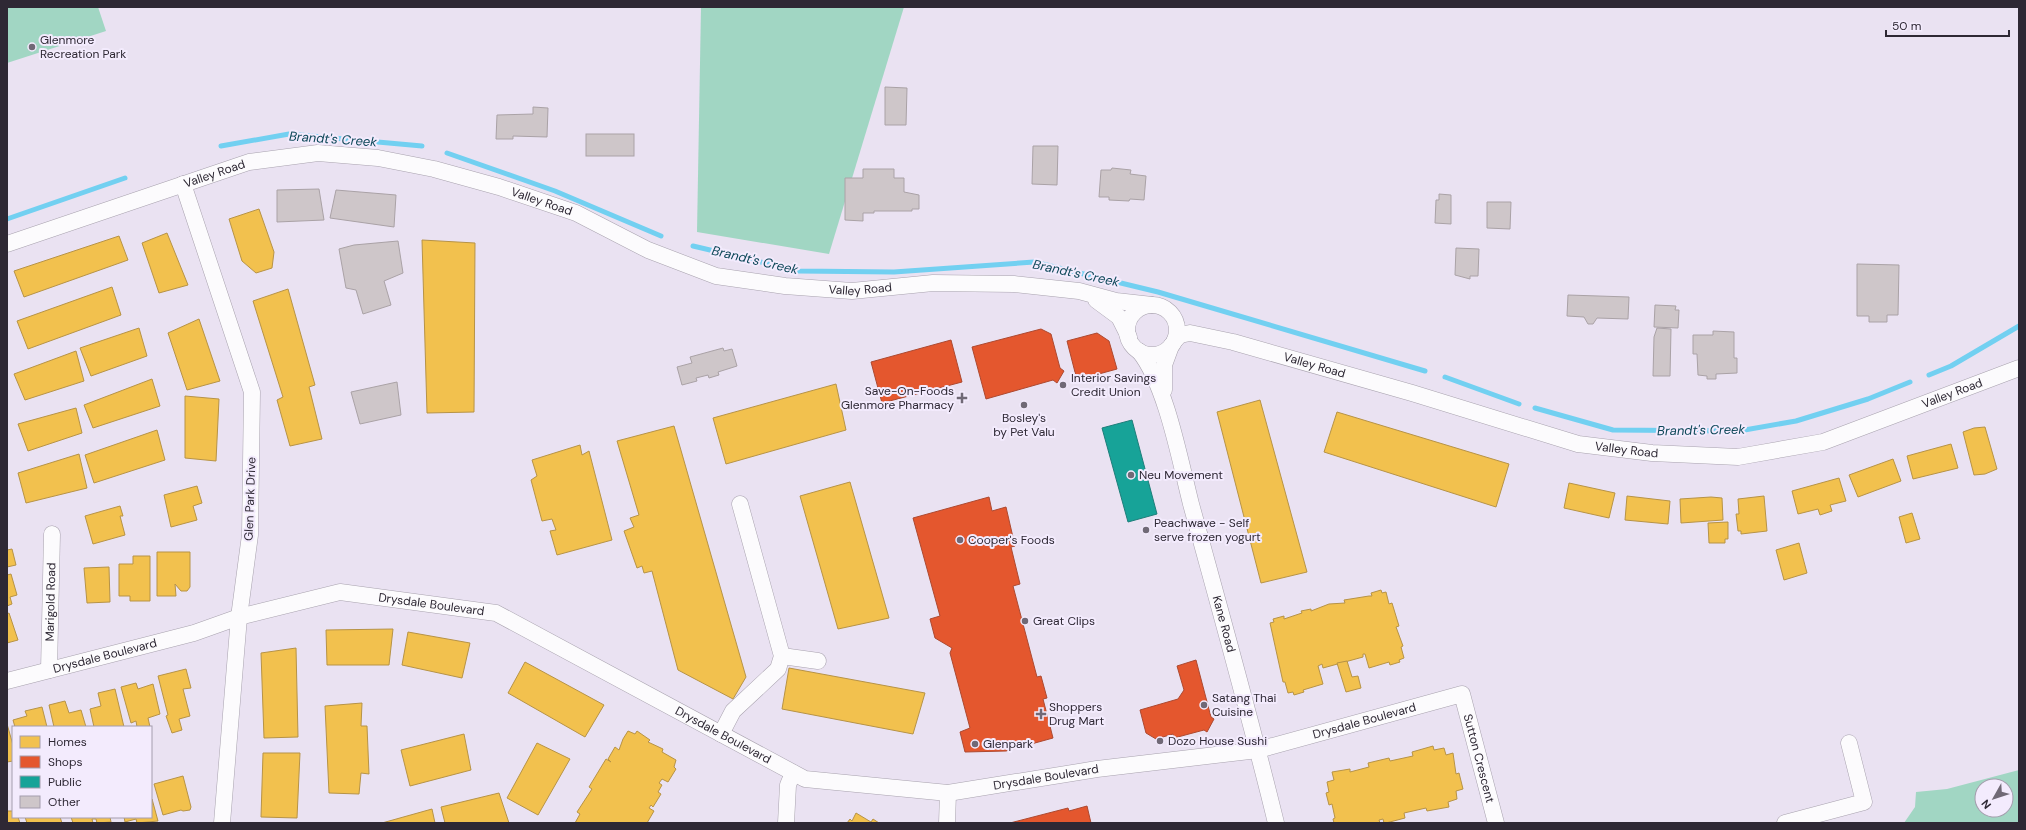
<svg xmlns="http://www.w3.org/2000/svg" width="2026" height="830" viewBox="0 0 2026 830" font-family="'DM Sans',sans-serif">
  <rect width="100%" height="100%" fill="#eae2f2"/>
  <!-- green -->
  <g fill="#a1d6c3" fill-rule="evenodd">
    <polygon points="7,7 98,7 106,31 7,63"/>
    <polygon points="701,7 904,7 829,254 697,232"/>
    <path d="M2019 770V823H1904L1915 807 1916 792 1947 789ZM1982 786H2006V810H1982Z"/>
  </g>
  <!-- homes -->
  <g fill="#f2c14e" stroke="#b79346">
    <polygon points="259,209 274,252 272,268 256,273 242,261 229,219"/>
    <polygon points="167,233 188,285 159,293 142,243"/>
    <polygon points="119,236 128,260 24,297 14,271"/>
    <polygon points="422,240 475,243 474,412 427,413"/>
    <polygon points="112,287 121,315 28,349 17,321"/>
    <polygon points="288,289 315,385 309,387 322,439 290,446 277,400 283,397 253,301"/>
    <polygon points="199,319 220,381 187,390 168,333"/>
    <polygon points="139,328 147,356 91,376 80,348"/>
    <polygon points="76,351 84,381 25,400 14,374"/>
    <polygon points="152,379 160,406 93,428 84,405"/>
    <polygon points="836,384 846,430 726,464 713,418"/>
    <polygon points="185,396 219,399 216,461 185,458"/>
    <polygon points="1260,400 1307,572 1261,583 1217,412"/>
    <polygon points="76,408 82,433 28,451 18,424"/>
    <polygon points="1337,412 1509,464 1496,507 1324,452"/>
    <polygon points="674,426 746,677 733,699 678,670 652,571 644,573 642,566 637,568 624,531 634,527 630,518 639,515 617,441"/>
    <polygon points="1985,427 1997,469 1985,474 1974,475 1963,432 1974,428"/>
    <polygon points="157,430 165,460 94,483 85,455"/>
    <polygon points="1951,444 1958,468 1913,479 1907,456"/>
    <polygon points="580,445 582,455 589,451 612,540 557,555 550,531 556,530 552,519 542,521 531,480 537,476 532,460"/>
    <polygon points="79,454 87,488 26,503 18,473"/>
    <polygon points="1893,459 1901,481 1858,497 1849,475"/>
    <polygon points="1839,478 1846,501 1830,505 1832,511 1820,515 1818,509 1798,514 1792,491"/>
    <polygon points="850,482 889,618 838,629 800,496"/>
    <polygon points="1569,483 1615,493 1609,518 1564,508"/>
    <polygon points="197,486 202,503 193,506 197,520 171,527 164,495"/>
    <polygon points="1627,496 1670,501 1668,524 1625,520"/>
    <polygon points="1764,496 1767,531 1741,534 1741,531 1738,531 1736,514 1739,514 1738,499"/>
    <polygon points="1711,497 1722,498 1723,520 1681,523 1680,499"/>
    <polygon points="120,506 123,516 120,516 125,535 93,544 85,516"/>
    <polygon points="1912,513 1920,539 1906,543 1899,517"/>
    <polygon points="1728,522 1728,539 1725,539 1725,543 1709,543 1708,523"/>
    <polygon points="1799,543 1807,573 1784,580 1776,550"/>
    <polygon points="12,549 16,565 7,567 7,550"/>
    <polygon points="157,552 190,552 190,587 187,591 181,591 175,584 176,596 157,596"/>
    <polygon points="133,556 150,556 150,601 130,601 130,596 119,596 119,564 133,564"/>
    <polygon points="109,567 110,602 87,603 84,568"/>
    <polygon points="11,574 17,595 10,597 12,604 7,606 7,575"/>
    <polygon points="1381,590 1382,593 1386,592 1389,604 1392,603 1399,626 1396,627 1403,646 1401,647 1404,658 1399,660 1400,662 1390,665 1389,662 1369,668 1365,654 1363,654 1363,657 1323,668 1322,664 1318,666 1323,684 1303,690 1304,692 1294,695 1293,692 1288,693 1285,682 1283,682 1270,623 1274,622 1273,619 1284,616 1284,619 1302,613 1301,611 1311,609 1311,611 1329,604 1345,603 1344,600 1369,596 1372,596 1371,593"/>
    <polygon points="9,613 18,640 7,643 7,614"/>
    <polygon points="393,629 389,665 327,665 326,630"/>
    <polygon points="408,632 470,643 462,678 402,665"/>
    <polygon points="296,648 298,737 264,738 261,653"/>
    <polygon points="1347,661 1352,677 1358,676 1361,688 1346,692 1337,663"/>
    <polygon points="525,662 604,705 585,737 508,693"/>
    <polygon points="789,668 925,693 913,734 782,709"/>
    <polygon points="186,669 191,688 183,689 190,716 179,719 182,730 172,733 166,716 168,715 158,676"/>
    <polygon points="136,683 138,689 153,684 160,714 148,718 150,727 137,727 136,721 131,723 121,687"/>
    <polygon points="115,689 124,727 94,727 90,709 101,706 98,693"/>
    <polygon points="65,701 69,713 81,710 86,727 54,727 49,705"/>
    <polygon points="362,703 361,726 367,726 369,774 361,773 359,794 329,793 325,706"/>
    <polygon points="42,707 47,727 15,727 13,720 27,716 25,711"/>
    <polygon points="7,724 13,745 13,761 7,762"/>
    <polygon points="628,731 635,734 637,731 650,740 648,742 663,749 662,752 676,760 674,767 676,769 668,782 662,779 659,783 662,785 658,792 661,794 653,807 651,805 649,808 654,811 647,823 575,823 580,814 577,812 592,789 589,787 606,759 611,762 608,759 615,747 619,750 623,739"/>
    <polygon points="464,734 471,770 410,786 401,750"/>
    <polygon points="537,743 570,759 538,815 507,798"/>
    <polygon points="1433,746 1434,750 1444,748 1446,755 1453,753 1456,774 1459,773 1463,789 1456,791 1457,799 1448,802 1449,807 1427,811 1426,808 1404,813 1405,818 1386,823 1384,823 1383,819 1379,820 1380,823 1334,823 1333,819 1335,818 1332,804 1329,805 1326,793 1329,792 1327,782 1334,780 1332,772 1350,769 1350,772 1369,767 1368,763 1389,758 1390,761 1413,756 1412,752"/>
    <polygon points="263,753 300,753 297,818 261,817"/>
    <polygon points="183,776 191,807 190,810 183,811 181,810 163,815 154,784"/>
    <polygon points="499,793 509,823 445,823 441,807"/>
    <polygon points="152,799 158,821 137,823 136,819 125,822 124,817 151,817"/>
    <polygon points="432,809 435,823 382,823"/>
    <polygon points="7,811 13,811 13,817 18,817 20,823 7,823"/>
    <polygon points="856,813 871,822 873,819 879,823 847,823 850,819 852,821"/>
    <polygon points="25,817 60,817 62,823 27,823"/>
    <polygon points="71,817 110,817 111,822 97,823 96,819 92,819 93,823 73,823"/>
  </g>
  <!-- shops -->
  <g fill="#e4572e" stroke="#ad4930">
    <polygon points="1041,329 1051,334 1060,368 1064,371 1057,383 1053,380 986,399 972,347"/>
    <polygon points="1097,333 1109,341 1117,369 1077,380 1067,341"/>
    <polygon points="951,340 962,382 882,403 871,362"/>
    <polygon points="989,497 992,511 1006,507 1015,546 1011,547 1020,584 1013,586 1037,677 1041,676 1047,698 1043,699 1053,738 1006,751 965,752 960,732 970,728 950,653 952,648 935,638 930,619 940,616 913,518"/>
    <polygon points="1196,660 1211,717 1214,719 1207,732 1204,730 1174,738 1173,734 1156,739 1146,733 1140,710 1178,699 1184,690 1177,666"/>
    <polygon points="1087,806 1091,823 1010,823 1068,808 1069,811"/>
  </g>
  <!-- public -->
  <polygon fill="#17a398" stroke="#1e7e7a" points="1132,420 1157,514 1128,522 1102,428"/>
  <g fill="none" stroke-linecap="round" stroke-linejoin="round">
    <!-- stream -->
    <g stroke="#72d0f1" stroke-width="5">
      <polyline points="221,146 289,134 422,146"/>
      <polyline points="447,153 555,191 661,236"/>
      <polyline points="7,219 125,178"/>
      <polyline points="693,246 799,271 894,272 1034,262 1158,292 1425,371"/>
      <polyline points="1929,375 1951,366 2019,326"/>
      <polyline points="1445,377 1519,404"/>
      <polyline points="1535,408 1613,430 1739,431 1796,421 1868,399 1910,382"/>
    </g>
  </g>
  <!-- building -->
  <g fill="#cec6c9" stroke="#aaa2a6">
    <polygon points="885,87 907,88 906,125 885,125"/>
    <polygon points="533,107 548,108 547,137 513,136 513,139 496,139 497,115 533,114"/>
    <rect x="586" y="134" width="48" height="22"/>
    <polygon points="1033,146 1058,146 1057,185 1032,184"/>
    <polygon points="1112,168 1131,170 1130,174 1146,176 1144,200 1130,199 1129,201 1109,200 1109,197 1099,197 1101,170 1111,170"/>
    <polygon points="863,169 894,169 894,178 904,178 904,192 919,195 919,209 912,209 912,211 874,211 874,213 863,213 863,221 845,220 845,178 863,178"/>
    <polygon points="319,189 324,220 277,222 277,190"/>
    <polygon points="336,190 396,195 394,227 330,218"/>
    <polygon points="1439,194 1451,195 1451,224 1435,223 1436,200 1439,200"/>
    <polygon points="1487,202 1511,202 1510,229 1487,228"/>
    <polygon points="398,241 403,273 384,281 391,305 363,314 356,290 346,288 339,249 354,245"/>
    <polygon points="1456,248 1479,249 1478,276 1470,276 1470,279 1455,275"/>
    <polygon points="1857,264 1899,265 1898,315 1887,315 1887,322 1869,322 1869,316 1857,316"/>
    <polygon points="1568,295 1629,297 1628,319 1597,318 1593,324 1588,324 1584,317 1567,316"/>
    <polygon points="1655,305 1676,306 1675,310 1679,310 1678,328 1654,327"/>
    <polygon points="1657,328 1671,329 1670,376 1653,376 1654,337"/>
    <polygon points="1713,331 1734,332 1734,358 1737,358 1737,373 1716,374 1716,379 1707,379 1707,376 1698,375 1697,354 1693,354 1693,335 1713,335"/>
    <polygon points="723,348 724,351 732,349 737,366 718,372 719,375 709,378 708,375 696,378 697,381 682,385 677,367 692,363 690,357"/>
    <polygon points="397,382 401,415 360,424 351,392"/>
  </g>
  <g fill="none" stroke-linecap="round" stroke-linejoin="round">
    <!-- minor casing -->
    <g stroke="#a8a2ae" stroke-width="17">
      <g id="minor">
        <polyline points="183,184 252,392 250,535 239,617 222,823"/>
        <path id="s1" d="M7 244 249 162 318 153 378 158 434 169 499 187 576 213 648 250 716 276 785 286 852 291 933 283 1014 284 1079 291 1116 301 1152 305"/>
        <polyline points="1096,300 1119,317 1129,337"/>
        <circle cx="1152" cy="330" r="25"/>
        <path id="s2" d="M1175 340 1180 335 1190 333 1233 342 1412 393 1578 444 1652 453 1738 457 1823 442 2019 368"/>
        <path id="s3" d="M1139 351C1166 384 1180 461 1191 504 1220 610 1250 716 1276 823"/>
        <polyline points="1164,390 1164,365 1171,346"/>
        <polyline points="782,656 818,661"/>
        <path id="s4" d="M49 670 52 534"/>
        <path id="s5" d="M7 681 194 633 239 617 340 592 496 613 805 779 948 793 1097 769 1258 750 1462 694 1496 823"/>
        <polyline points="721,734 733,711 778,669 782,656 740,504"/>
        <polyline points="786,823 788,785 793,773"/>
        <polyline points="947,823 948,793"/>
        <polyline points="1785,823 1864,802 1849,743"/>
      </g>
    </g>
    <!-- minor -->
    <use href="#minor" stroke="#fcfbfd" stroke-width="16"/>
  </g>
  <!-- markers -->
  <g fill="#706976" stroke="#f3ebfd" stroke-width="1.5">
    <circle cx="32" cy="47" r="4"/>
    <circle cx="1063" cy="385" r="4"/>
    <path d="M960 392h4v4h4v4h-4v4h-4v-4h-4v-4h4z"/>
    <circle cx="1024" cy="405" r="4"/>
    <circle cx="1131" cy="475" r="4"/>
    <circle cx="1146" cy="530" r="4"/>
    <circle cx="960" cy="540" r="4"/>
    <circle cx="1025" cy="621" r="4"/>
    <circle cx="1204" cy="705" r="4"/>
    <path d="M1039 708h4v4h4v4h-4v4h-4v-4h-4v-4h4z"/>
    <circle cx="1160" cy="741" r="4"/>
    <circle cx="975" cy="744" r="4"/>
  </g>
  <g text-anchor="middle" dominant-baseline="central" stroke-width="4" stroke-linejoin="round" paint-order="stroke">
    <!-- poi labels -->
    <g font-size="12" fill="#2e2834" stroke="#f3ebfd" text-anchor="start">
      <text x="40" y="40">Glenmore<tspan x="40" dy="14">Recreation Park</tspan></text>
      <text x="1071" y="378">Interior Savings<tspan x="1071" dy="14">Credit Union</tspan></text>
      <text x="954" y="391" text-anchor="end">Save-On-Foods<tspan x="954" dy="14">Glenmore Pharmacy</tspan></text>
      <text x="1024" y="418" text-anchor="middle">Bosley's<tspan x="1024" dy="14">by Pet Valu</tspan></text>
      <text x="1139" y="475">Neu Movement</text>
      <text x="1154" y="523">Peachwave - Self<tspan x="1154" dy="14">serve frozen yogurt</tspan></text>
      <text x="968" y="540">Cooper's Foods</text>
      <text x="1033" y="621">Great Clips</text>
      <text x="1212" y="698">Satang Thai<tspan x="1212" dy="14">Cuisine</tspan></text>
      <text x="1049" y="707">Shoppers<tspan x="1049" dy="14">Drug Mart</tspan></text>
      <text x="1168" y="741">Dozo House Sushi</text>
      <text x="983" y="744">Glenpark</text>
    </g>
    <!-- street labels -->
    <g font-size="12" fill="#2e2834" stroke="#f3ebfd">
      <text stroke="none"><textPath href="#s1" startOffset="219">Valley Road</textPath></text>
      <text stroke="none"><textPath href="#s1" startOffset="555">Valley Road</textPath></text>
      <text stroke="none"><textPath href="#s1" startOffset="890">Valley Road</textPath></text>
      <text stroke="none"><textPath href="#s2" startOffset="146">Valley Road</textPath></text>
      <text stroke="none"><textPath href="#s2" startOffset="806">Valley Road</textPath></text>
      <text stroke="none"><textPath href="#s2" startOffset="470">Valley Road</textPath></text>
      <text transform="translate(250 499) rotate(-88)">Glen Park Drive</text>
      <text stroke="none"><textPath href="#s4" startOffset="68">Marigold Road</textPath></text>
      <text stroke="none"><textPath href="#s5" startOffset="437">Drysdale Boulevard</textPath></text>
      <text stroke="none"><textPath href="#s3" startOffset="287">Kane Road</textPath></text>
      <text stroke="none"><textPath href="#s5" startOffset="101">Drysdale Boulevard</textPath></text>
      <text stroke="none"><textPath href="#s5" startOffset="1420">Drysdale Boulevard</textPath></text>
      <text stroke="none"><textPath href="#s5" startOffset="760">Drysdale Boulevard</textPath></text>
      <text stroke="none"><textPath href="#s5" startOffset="1588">Sutton Crescent</textPath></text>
      <text stroke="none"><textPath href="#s5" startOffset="1096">Drysdale Boulevard</textPath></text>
    </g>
    <!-- water labels -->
    <g font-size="13" font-style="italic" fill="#0d4758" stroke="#f3ebfd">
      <text transform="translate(333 139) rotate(4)">Brandt's Creek</text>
      <text transform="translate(755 260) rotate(13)">Brandt's Creek</text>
      <text transform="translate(1076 273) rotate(12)">Brandt's Creek</text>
      <text transform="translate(1701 430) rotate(-1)">Brandt's Creek</text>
    </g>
  </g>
  <!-- border -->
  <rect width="2026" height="830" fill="none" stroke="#2e2834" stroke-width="16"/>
  <!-- legend -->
  <rect x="12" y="726" width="140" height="92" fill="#f3ebfd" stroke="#a49dad"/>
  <rect x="20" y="736" width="20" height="12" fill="#f2c14e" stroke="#a49dad"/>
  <text x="48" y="746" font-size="12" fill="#2e2834">Homes</text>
  <rect x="20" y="756" width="20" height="12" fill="#e4572e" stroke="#a49dad"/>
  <text x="48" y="766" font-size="12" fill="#2e2834">Shops</text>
  <rect x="20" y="776" width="20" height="12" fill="#17a398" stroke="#a49dad"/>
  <text x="48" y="786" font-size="12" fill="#2e2834">Public</text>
  <rect x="20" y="796" width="20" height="12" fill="#cec6c9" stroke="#a49dad"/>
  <text x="48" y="806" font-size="12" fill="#2e2834">Other</text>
  <!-- north arrow -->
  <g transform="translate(1994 798) rotate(231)"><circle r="19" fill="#f3ebfd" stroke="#a49dad"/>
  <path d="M0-3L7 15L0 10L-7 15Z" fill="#706976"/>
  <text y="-6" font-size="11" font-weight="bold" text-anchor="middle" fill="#2e2834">N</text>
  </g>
  <!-- scale -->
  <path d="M1886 30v6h123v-6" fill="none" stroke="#2e2834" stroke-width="2"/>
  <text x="1892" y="30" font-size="12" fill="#2e2834" stroke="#f3ebfd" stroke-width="3" paint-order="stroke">50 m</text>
</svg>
